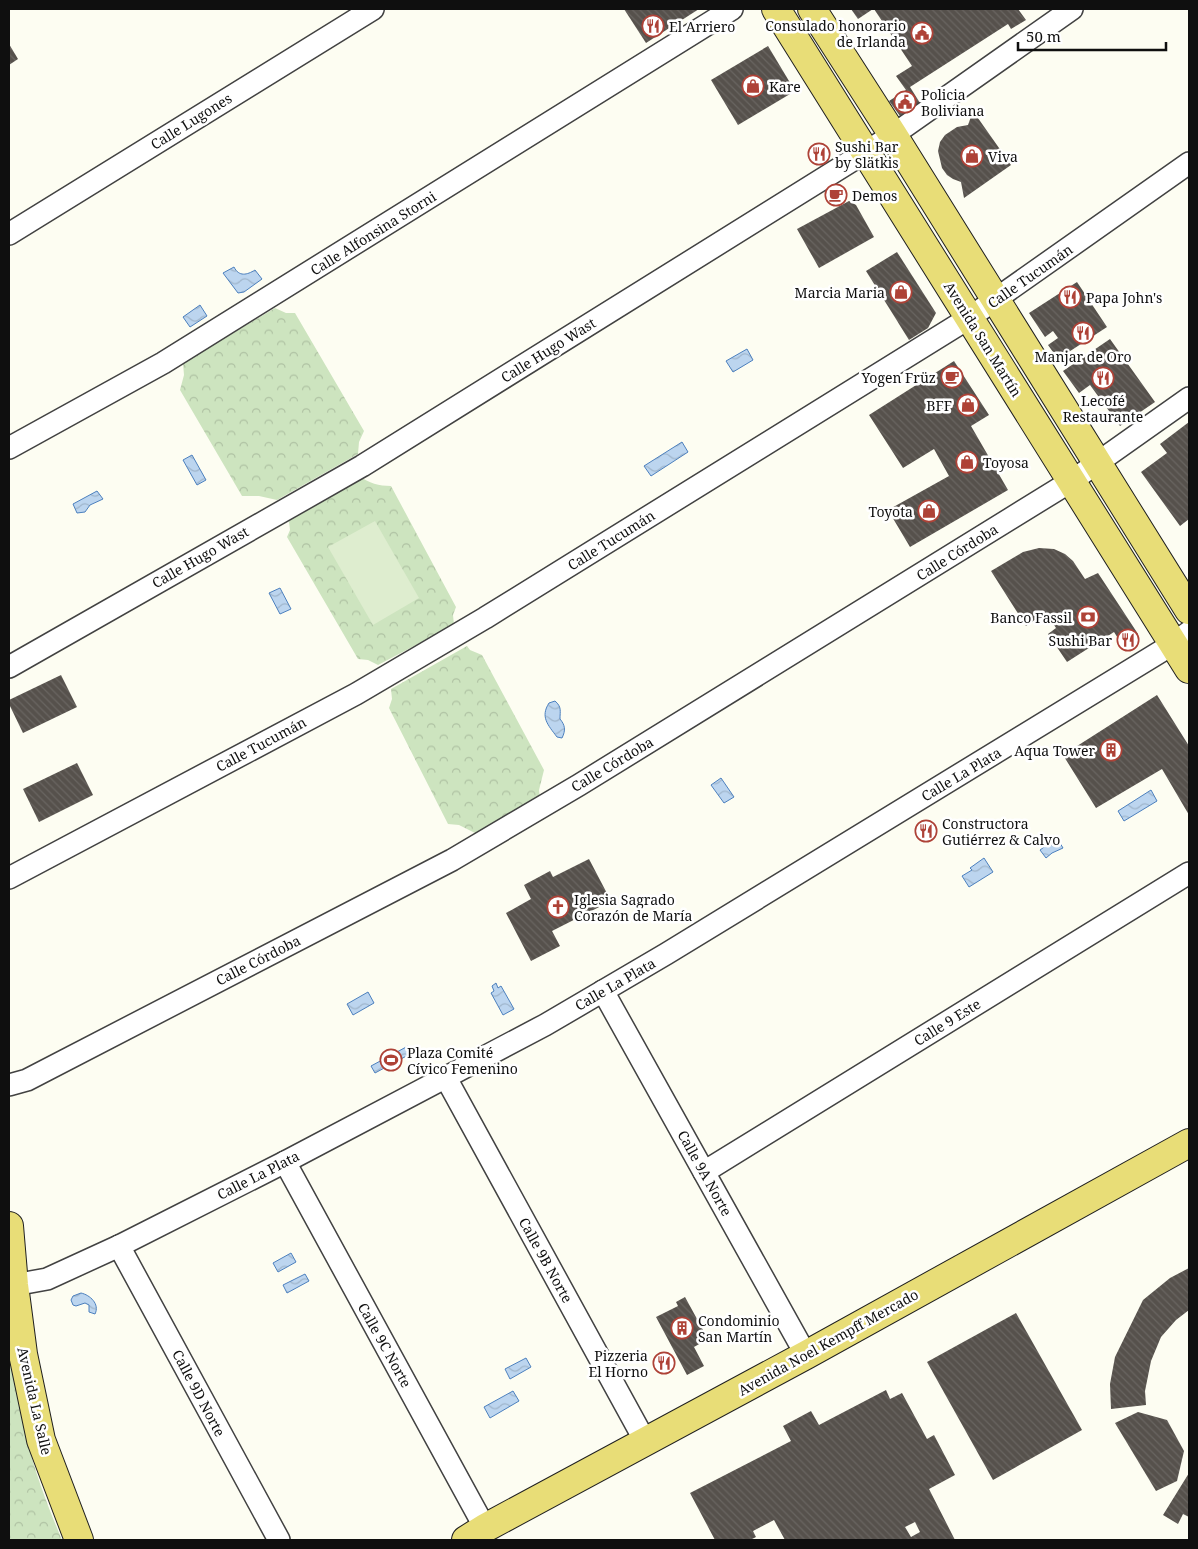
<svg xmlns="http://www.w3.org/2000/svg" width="1198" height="1549" viewBox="0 0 1198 1549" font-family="'Noto Serif',serif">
  <defs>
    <pattern id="park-crowns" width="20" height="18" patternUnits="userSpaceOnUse" patternTransform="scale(1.25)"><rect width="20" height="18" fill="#cde4bf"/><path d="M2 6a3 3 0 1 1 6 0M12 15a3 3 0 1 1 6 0" fill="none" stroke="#afc2a3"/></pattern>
    <pattern id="water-waves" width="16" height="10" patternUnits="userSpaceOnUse" patternTransform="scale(1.25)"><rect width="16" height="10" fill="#bcd5ef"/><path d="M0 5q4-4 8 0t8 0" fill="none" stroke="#a0b6cc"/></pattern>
    <pattern id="building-back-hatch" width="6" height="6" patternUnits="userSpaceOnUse" patternTransform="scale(1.25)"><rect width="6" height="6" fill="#56514c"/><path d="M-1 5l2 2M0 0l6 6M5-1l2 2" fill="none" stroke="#696561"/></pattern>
  </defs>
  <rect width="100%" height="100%" fill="#fdfdf2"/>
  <!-- park -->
  <g fill="url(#park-crowns)">
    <polygon points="275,308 286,313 295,313 364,431 359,442 358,454 277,500 259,496 242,496 180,390 184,375 183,363"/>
    <path d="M359 476C369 483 379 486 391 486L456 607 453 615 454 625 378 665 368 660 358 659 287 537 290 530 288 514Z"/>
    <polygon points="467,646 470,650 482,655 544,770 539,790 540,799 479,835 459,825 448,824 389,708 392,699 391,689"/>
    <path d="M9 1322C14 1363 18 1404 28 1443 36 1476 49 1509 62 1540H10Z"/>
  </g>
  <!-- pitch -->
  <polygon fill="#deedcf" points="375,521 419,598 373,625 328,547"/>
  <!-- water -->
  <g fill="url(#water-waves)" stroke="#4c80be">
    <path d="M234 267C239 277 247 275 255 270L262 279 244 292 238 293 223 273Z"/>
    <polygon points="200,305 207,316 190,327 183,317"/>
    <polygon points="747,349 753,360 733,372 726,361"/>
    <polygon points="682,442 688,452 651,476 644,466"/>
    <polygon points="192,455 206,480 197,485 183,460"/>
    <polygon points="97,491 103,499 90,505 85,512 77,513 73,504"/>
    <polygon points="280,588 291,609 280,614 269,593"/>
    <path d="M555 701C562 707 560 711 560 719 565 725 566 730 562 738L557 737C548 725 540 717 549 703Z"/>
    <polygon points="721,778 734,797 724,803 711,785"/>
    <polygon points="1151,790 1157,801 1124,821 1118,811"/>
    <polygon points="1057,838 1063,848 1052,853 1046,858 1040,850"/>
    <polygon points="984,858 993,872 969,887 962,876 972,870 970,868"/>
    <polygon points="496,983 498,988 501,986 514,1009 503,1015 491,993 494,991 492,986"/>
    <polygon points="368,992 374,1003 353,1015 347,1004"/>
    <polygon points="408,1046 412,1053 375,1073 371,1066"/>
    <polygon points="291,1253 296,1262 278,1272 273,1263"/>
    <polygon points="305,1274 309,1281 287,1293 283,1285"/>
    <path d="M81 1293C90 1295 100 1304 95 1314L89 1312V1305L85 1303 76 1306 73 1305 71 1300 73 1296Z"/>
    <polygon points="526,1358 531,1367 510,1379 505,1369"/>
    <polygon points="513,1391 519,1401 490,1418 484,1407"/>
  </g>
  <!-- building -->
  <g fill="url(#building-back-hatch)" fill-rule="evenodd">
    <polygon points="624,9 699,9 646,43"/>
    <polygon points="851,9 873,9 858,19"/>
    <polygon points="874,9 1018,9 1026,20 1011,29 1008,24 910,87 920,103 900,116 889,101 906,90 896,76 912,66"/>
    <polygon points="9,44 18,59 9,65"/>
    <polygon points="768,46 795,91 738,125 711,80"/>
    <polygon points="973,111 1011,165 964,198 961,182 953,179 947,175 942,168 938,151 940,142 945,135 957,127 968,125"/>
    <polygon points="849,201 856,205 874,237 819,268 797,229"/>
    <polygon points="897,252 936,313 928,328 909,340 866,271"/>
    <polygon points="1077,282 1107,327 1058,359 1048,345 1058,338 1053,331 1045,337 1029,313"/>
    <polygon points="1110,339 1155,402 1120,426 1090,385 1079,393 1063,371"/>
    <polygon points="954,361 989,415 971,426 1008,490 910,547 888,510 949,476 934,449 903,468 869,415"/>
    <polygon points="1189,422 1189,519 1180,526 1141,472 1167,453 1160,444"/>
    <polygon points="1039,548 1054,549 1065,554 1073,561 1085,579 1098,573 1138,634 1135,646 1126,651 1114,632 1067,662 1048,634 1056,628 1046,613 1026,626 991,571 1023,552"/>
    <polygon points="61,675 77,707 23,733 9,704 9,700"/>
    <polygon points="1157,695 1189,746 1189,815 1162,769 1096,808 1063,755"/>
    <polygon points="77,763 93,795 39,822 23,789"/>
    <polygon points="589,859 611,901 552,931 560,946 531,961 506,913 531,899 524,885 550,871 553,877"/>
    <polygon points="1189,1268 1189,1310 1176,1320 1161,1337 1151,1361 1145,1391 1146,1405 1111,1409 1110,1384 1115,1357 1143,1300 1170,1278"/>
    <polygon points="685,1297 708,1339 694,1347 704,1366 687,1375 656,1317 678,1306 676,1302"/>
    <polygon points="1016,1313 1082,1430 993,1480 927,1362"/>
    <path d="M886 1390 890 1399 902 1393 927 1439 934 1435 955 1475 929 1489 955 1540H785L774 1520 753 1531 756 1537 750 1540H715L690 1493 791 1441 783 1426 811 1411 819 1425ZM915 1522 920 1532 911 1537 905 1527Z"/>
    <polygon points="1138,1412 1167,1420 1184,1451 1177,1481 1156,1491 1115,1423"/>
    <polygon points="1189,1473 1189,1517 1183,1514 1178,1524 1163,1515"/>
  </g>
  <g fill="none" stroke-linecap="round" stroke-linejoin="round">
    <!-- minor casing -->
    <g stroke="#424242" stroke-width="24">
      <g id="minor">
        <polyline points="9,234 373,9"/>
        <polyline points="9,448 163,363 732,9"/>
        <polyline points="9,667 362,466 893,135 1072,9"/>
        <polyline points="9,878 356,694 485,618 969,318 1189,163"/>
        <polyline points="603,991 806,1355"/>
        <polyline points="446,1078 645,1441"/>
        <polyline points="9,1085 27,1080 452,860 579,785 1073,480 1189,398"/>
        <polyline points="285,1162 485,1528"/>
        <polyline points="704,1172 1189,873"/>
        <polyline points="119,1246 279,1540"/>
        <polyline points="14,1285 47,1279 119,1246 285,1162 545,1025 666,954 1173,644 1189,632"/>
      </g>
    </g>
    <!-- major casing -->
    <g stroke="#202020" stroke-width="30">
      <g id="major">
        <polyline points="776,9 1189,669"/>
        <polyline points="812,9 893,135 1189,610"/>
        <polyline points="9,1226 14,1285 23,1354 41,1440 79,1540"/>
        <polyline points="466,1540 485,1528 806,1355 1189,1143"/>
      </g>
    </g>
    <!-- minor -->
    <use href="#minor" stroke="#fff" stroke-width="21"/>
    <!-- major -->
    <use href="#major" stroke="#e8dd77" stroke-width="28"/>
  </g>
  <!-- icons -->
  <defs>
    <g id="restaurant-ring" transform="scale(1.125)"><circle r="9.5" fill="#fff" stroke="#ae4237" stroke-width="1.5"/><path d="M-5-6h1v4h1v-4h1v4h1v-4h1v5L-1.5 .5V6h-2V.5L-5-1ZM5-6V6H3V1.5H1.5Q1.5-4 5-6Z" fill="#ae4237"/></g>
    <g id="civic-ring" transform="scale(1.125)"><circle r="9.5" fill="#fff" stroke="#ae4237" stroke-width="1.5"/><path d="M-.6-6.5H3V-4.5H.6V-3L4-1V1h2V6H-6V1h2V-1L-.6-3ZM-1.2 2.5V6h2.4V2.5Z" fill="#ae4237"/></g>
    <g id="shop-ring" transform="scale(1.125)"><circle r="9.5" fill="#fff" stroke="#ae4237" stroke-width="1.5"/><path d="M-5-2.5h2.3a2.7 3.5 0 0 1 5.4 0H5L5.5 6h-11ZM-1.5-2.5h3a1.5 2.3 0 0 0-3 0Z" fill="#ae4237"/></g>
    <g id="cafe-ring" transform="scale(1.125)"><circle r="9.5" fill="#fff" stroke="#ae4237" stroke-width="1.5"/><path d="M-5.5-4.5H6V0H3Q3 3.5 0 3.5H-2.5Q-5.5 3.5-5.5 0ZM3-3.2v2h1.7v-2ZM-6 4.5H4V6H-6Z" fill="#ae4237"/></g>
    <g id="bank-ring" transform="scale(1.125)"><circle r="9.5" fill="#fff" stroke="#ae4237" stroke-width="1.5"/><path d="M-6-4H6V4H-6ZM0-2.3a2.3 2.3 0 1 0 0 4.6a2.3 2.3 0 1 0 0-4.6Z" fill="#ae4237"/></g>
    <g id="building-ring" transform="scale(1.125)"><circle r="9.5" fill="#fff" stroke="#ae4237" stroke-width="1.5"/><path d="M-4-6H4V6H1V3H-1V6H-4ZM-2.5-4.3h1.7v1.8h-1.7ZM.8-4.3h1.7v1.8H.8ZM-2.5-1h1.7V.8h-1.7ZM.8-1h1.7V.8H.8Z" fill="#ae4237"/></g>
    <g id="church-ring" transform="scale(1.125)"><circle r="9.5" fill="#fff" stroke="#ae4237" stroke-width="1.5"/><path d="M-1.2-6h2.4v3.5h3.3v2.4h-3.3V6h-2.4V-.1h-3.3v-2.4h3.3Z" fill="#ae4237"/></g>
    <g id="stadium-ring" transform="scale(1.125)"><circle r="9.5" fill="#fff" stroke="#ae4237" stroke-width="1.5"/><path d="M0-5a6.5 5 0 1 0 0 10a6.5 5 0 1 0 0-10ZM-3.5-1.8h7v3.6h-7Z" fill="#ae4237"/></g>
  </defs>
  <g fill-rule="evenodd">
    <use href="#restaurant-ring" x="653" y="26"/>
    <use href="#civic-ring" x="922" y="33"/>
    <use href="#shop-ring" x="753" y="86"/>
    <use href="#civic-ring" x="905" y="102"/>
    <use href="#restaurant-ring" x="819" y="154"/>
    <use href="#shop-ring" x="972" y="156"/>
    <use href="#cafe-ring" x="836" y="195"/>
    <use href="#shop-ring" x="901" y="292"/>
    <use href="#restaurant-ring" x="1070" y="297"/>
    <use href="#restaurant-ring" x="1083" y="333"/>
    <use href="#cafe-ring" x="952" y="377"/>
    <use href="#restaurant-ring" x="1103" y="378"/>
    <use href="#shop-ring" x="968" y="405"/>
    <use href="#shop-ring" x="967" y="462"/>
    <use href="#shop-ring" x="929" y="511"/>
    <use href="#bank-ring" x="1088" y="617"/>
    <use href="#restaurant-ring" x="1128" y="640"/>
    <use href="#building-ring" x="1111" y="750"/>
    <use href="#restaurant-ring" x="926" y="831"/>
    <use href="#church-ring" x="558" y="907"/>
    <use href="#stadium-ring" x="391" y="1060"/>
    <use href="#building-ring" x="682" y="1328"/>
    <use href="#restaurant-ring" x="664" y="1363"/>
  </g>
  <g text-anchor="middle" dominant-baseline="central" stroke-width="5" stroke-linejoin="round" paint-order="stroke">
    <!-- poi labels -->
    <g font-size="14" fill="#0f0f0f" stroke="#fff" text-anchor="start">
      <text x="906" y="25" text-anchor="end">Consulado honorario<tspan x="906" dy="16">de Irlanda</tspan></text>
      <text x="669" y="26">El Arriero</text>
      <text x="769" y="86">Kare</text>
      <text x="921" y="94">Policia<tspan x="921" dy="16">Boliviana</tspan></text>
      <text x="835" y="146">Sushi Bar<tspan x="835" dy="16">by Slätkis</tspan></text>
      <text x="988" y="156">Viva</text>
      <text x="852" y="195">Demos</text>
      <text x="885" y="292" text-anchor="end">Marcia Maria</text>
      <text x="1086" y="297">Papa John's</text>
      <text x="1083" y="356" text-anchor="middle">Manjar de Oro</text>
      <text x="936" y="377" text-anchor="end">Yogen Früz</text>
      <text x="1103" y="400" text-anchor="middle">Lecofé<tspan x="1103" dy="16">Restaurante</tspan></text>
      <text x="952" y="405" text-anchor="end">BFF</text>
      <text x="983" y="462">Toyosa</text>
      <text x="913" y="511" text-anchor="end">Toyota</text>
      <text x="1072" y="617" text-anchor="end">Banco Fassil</text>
      <text x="1112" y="640" text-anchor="end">Sushi Bar</text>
      <text x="1095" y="750" text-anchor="end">Aqua Tower</text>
      <text x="942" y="823">Constructora<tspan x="942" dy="16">Gutiérrez &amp; Calvo</tspan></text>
      <text x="574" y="899">Iglesia Sagrado<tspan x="574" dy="16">Corazón de María</tspan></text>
      <text x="407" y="1052">Plaza Comité<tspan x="407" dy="16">Cívico Femenino</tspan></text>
      <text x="698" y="1320">Condominio<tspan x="698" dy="16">San Martín</tspan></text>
      <text x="648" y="1355" text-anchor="end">Pizzeria<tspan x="648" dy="16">El Horno</tspan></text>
    </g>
    <!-- street labels -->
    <g font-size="14" fill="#0f0f0f" stroke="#fff">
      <text transform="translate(191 121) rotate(-32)">Calle Lugones</text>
      <text transform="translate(373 233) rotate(-32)">Calle Alfonsina Storni</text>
      <text transform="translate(1030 276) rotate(-35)">Calle Tucumán</text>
      <text transform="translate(983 339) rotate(58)">Avenida San Martín</text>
      <text transform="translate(548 350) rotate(-32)">Calle Hugo Wast</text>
      <text transform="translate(611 540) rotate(-32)">Calle Tucumán</text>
      <text transform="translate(957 552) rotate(-32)">Calle Córdoba</text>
      <text transform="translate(200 557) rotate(-30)">Calle Hugo Wast</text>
      <text transform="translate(261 744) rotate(-28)">Calle Tucumán</text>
      <text transform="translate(612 764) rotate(-31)">Calle Córdoba</text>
      <text transform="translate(961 774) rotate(-31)">Calle La Plata</text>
      <text transform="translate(258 960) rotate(-27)">Calle Córdoba</text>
      <text transform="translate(615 984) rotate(-30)">Calle La Plata</text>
      <text transform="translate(947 1022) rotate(-32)">Calle 9 Este</text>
      <text transform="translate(705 1173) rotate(61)">Calle 9A Norte</text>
      <text transform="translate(258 1175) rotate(-27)">Calle La Plata</text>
      <text transform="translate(546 1260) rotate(61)">Calle 9B Norte</text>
      <text transform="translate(828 1342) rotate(-29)">Avenida Noel Kempff Mercado</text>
      <text transform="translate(385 1345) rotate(61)">Calle 9C Norte</text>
      <text transform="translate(199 1393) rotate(62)">Calle 9D Norte</text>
      <text transform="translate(35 1401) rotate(77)">Avenida La Salle</text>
    </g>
  </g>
  <!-- border -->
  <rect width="1198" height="1549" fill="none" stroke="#0f0f0f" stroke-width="20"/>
  <!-- scale -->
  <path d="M1018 42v8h148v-8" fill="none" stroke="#0f0f0f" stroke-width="2.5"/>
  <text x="1026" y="42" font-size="15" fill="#0f0f0f" stroke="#ffffff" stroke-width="4" paint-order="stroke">50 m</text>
</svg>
